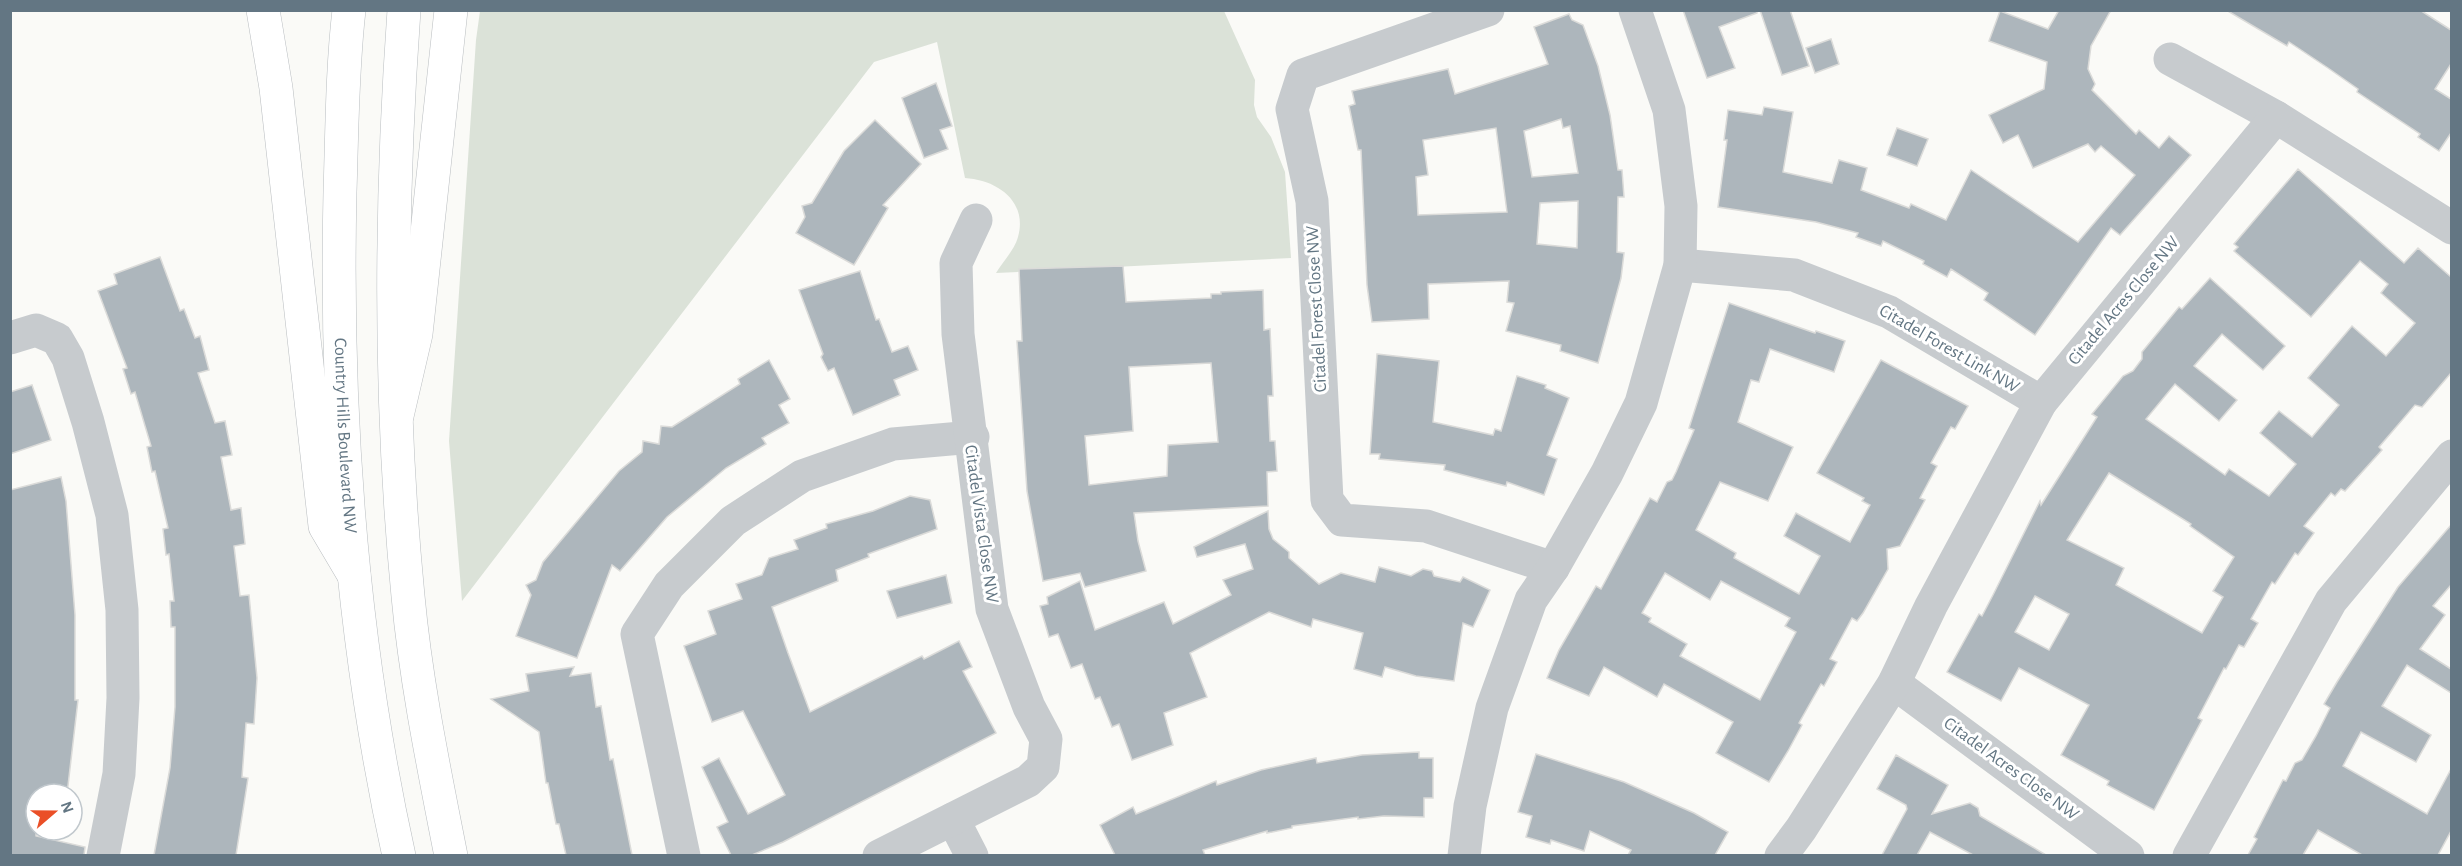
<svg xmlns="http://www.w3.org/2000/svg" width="2462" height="866" viewBox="0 0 2462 866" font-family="'Alegreya Sans',sans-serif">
  <rect width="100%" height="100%" fill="#fafaf7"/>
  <!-- green -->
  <path fill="#dbe2d8" d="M480 11H1224L1255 80 1254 105 1257 117 1271 137 1285 172 1291 258 996 273C1003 261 1014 251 1018 237 1028 201 997 180 965 178L937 42 874 62 462 601 449 441 476 40Z"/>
  <!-- building -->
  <g fill="#adb6bc" stroke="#dbdbd9" stroke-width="1.5" fill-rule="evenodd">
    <polygon points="1683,10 1757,10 1757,13 1719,27 1735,68 1707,78"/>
    <polygon points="1760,10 1790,10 1809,66 1782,75"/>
    <polygon points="2059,10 2111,10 2091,46 2088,69 2095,84 2092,90 2136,134 2139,130 2159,148 2169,136 2191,155 2120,235 2111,228 2035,335 1984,300 1988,293 1951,269 1947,277 1923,264 1924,261 1883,241 1881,246 1856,237 1858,233 1816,222 1718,207 1727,140 1724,140 1728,110 1762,115 1764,107 1793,112 1783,172 1832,183 1839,160 1867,168 1861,190 1909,208 1911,204 1946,220 1971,170 2078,242 2135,175 2101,146 2095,152 2088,144 2033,168 2018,135 2003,143 1989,115 2044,89 2047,62 1989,41 2000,11 2048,29"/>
    <polygon points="2226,10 2420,10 2451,30 2451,64 2435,89 2451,99 2451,133 2439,151 2418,137 2420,134 2357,92 2358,89 2328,68 2289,42 2287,46"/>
    <path d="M1569 14 1572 20 1583 25 1598 66 1610 115 1618 170H1622L1624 197H1618L1617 252 1624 253 1621 278 1598 363 1560 351 1561 345 1506 331 1514 303 1507 302 1509 281 1428 284 1429 319 1372 322 1367 285 1361 150H1358L1349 106 1355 104 1352 91 1448 69 1455 94 1548 64 1534 27ZM1561 119 1563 128 1570 126 1578 173 1532 177 1524 131ZM1496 128 1507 212 1418 215 1416 177 1428 175 1423 140ZM1578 201 1577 248 1537 244 1540 203Z"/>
    <polygon points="1831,39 1839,64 1815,73 1806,48"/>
    <polygon points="936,83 952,126 940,130 948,149 924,158 902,98"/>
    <polygon points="875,120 921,164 883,205 888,208 854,265 796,233 805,217 802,206 812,203 844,151"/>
    <polygon points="1897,128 1928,139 1917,166 1887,155"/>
    <path d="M2298 169 2404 263 2418 248 2451 277V373L2422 407 2415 405 2379 447 2382 450 2345 491 2341 489 2335 496 2331 493 2304 526 2314 533 2298 555 2295 553 2275 584 2272 582 2251 619 2258 623 2244 647 2239 645 2226 669 2224 668 2198 718 2202 720 2154 810 2107 785 2109 781 2061 755 2089 705 2019 668 2001 701 1947 672 1979 614 1982 616 1993 595 2040 501 2041 505 2097 417 2092 414 2123 376 2133 371 2142 359V352L2179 307 2182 309 2210 278 2285 346 2263 370 2222 334 2194 366 2237 400 2219 421 2175 384 2146 419 2225 475 2229 469 2269 496 2296 464 2260 433 2279 411 2312 437 2339 405 2308 378 2352 326 2386 356 2415 323 2381 293 2388 284 2360 261 2311 317 2234 251 2238 247 2234 244ZM2109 473 2191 524 2190 526 2234 557 2213 591 2223 597 2202 633 2116 585 2124 568 2067 540ZM2035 596 2069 614 2049 650 2015 632Z"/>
    <polygon points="160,257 180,311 184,309 195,338 200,336 209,370 198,373 215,423 225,421 232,455 221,457 231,510 241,508 245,544 234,546 240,596 249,595 257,678 254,724 246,723 242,777 248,778 236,855 154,855 170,768 175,707 175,627 171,627 170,601 174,601 169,554 166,555 163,529 168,528 155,471 152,472 147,447 151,446 135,392 131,394 123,369 127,368 98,291 117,284 114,274"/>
    <path d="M1123 266 1126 302 1211 298V294H1221V292L1263 290 1264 330 1270 329 1273 396H1268L1270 441H1275L1277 471 1267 472 1268 506 1134 513 1138 541 1146 571 1085 587 1080 573 1043 581 1027 491 1017 341H1022L1019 269ZM1211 363 1218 442 1168 445 1167 476 1089 485 1085 436 1133 431 1129 367Z"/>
    <polygon points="860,271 876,320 879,319 892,352 908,346 918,370 894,380 900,395 853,415 834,368 828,371 821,357 823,354 799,290"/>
    <path d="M1729 303 1815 333 1816 331 1845 341 1834 372 1770 349 1759 382 1751 380 1738 422 1793 447 1768 501 1720 482 1696 530 1736 553 1734 558 1799 594 1820 556 1784 536 1796 513 1850 542 1870 505 1862 501 1864 498 1817 473 1881 360 1968 406 1955 429 1951 427 1931 463 1937 466 1920 498 1925 500 1900 546 1887 549 1888 569 1863 613 1857 621 1852 618 1830 659 1837 662 1824 686 1821 684 1799 723 1802 725 1788 751 1769 782 1716 753 1733 722 1664 684 1657 697 1604 667 1589 696 1547 678 1559 650 1596 586 1601 589 1650 498 1657 502 1667 482 1672 480 1676 472 1694 430 1689 428ZM1665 573 1710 600 1721 581 1790 618 1785 626 1796 632 1760 700 1680 656 1687 644 1649 622 1651 618 1642 613Z"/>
    <polygon points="1377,354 1439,361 1433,422 1493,435 1495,429 1501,431 1517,376 1546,385 1545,388 1569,398 1547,455 1557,459 1544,495 1507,482 1506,486 1444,470 1445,465 1379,459 1380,454 1370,454"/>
    <polygon points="769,360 790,399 779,405 789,423 762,438 766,444 726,468 667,517 620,571 612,565 577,658 516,636 531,595 526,585 536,580 543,562 619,471 642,452 643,441 659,444 661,426 672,427 740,384 738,379"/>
    <polygon points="32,385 51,440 10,454 10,392"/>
    <polygon points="61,477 66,501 75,615 75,700 78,700 67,794 36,794 36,836 85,847 84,855 10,855 10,490"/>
    <polygon points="910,496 930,500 937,529 868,554 869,557 836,570 838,581 772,607 788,653 810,712 922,656 924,659 959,641 972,667 963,671 996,733 783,842 752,855 731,855 717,827 728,822 702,767 719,758 748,814 785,795 743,711 712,722 684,646 716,634 708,611 742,599 736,584 762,575 769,558 798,549 794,540 827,528 826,524 873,511"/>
    <polygon points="1268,511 1269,529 1273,539 1289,552 1289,558 1319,584 1341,573 1375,582 1379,567 1411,576 1423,569 1432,571 1434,576 1460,582 1463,577 1490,590 1473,627 1463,623 1454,681 1416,676 1385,667 1382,677 1354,669 1363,633 1313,619 1311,627 1269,612 1190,653 1207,697 1164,713 1173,745 1132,760 1119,724 1112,727 1100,697 1095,699 1082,664 1071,668 1058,634 1049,637 1040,606 1048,604 1047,597 1080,581 1095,630 1164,602 1173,624 1231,595 1223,580 1253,569 1245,544 1197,557 1194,547"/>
    <polygon points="2451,525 2451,585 2433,606 2445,615 2420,649 2451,669 2451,693 2407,665 2382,706 2431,735 2416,762 2361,732 2343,766 2427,814 2451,769 2451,831 2438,855 2362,855 2318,830 2303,855 2248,855 2257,839 2254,837 2283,780 2286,781 2295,763 2302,760 2316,736 2330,708 2324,704 2337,682 2398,587"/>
    <polygon points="946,575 952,603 897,618 887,591"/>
    <polygon points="574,667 570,676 591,673 596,707 601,706 610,760 613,759 632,855 566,855 559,824 556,824 548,783 546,783 539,732 491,699 529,691 526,674"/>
    <polygon points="1419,752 1419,758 1433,758 1433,798 1424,798 1424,817 1384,816 1358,819 1358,817 1292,826 1292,828 1267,833 1267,831 1203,850 1205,855 1115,855 1100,825 1133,807 1136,814 1216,781 1217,785 1261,770 1316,758 1317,763 1362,755"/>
    <polygon points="1536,754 1624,782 1694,813 1728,832 1715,855 1628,855 1631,850 1590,831 1584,851 1551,840 1550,844 1526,837 1532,816 1518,812"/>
    <polygon points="1896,755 1948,785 1932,814 1970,803 1978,808 1980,816 2046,855 1973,855 1930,832 1917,855 1882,855 1907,809 1906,805 1877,789"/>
  </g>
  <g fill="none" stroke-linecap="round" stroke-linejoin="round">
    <!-- major casing -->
    <g stroke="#b8bdc0" stroke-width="34">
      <g id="major">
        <path id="s1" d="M349 10C342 70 342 132 340 192 335 414 351 639 399 856"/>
        <path d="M404 10C390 205 389 401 408 596 416 683 434 769 451 856"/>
      </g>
    </g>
    <!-- highway casing -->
    <g stroke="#b9bdc0" stroke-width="34">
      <g id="highway">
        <polyline points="263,10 276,88 325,526 354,575"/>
        <polyline points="397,416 416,334 451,10"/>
      </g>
    </g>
    <!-- minor -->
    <g stroke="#c7cbce" stroke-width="33">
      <polyline points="1488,10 1303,75 1292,109 1312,201 1327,500 1342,520 1426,526 1553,568"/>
      <polyline points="2170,59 2276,117 2452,228"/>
      <polyline points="1680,265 1794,275 1889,312 2041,402"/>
      <polyline points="10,338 36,330 57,339 68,358 88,422 112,515 122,610 123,698 119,774 103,856"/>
      <polyline points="1894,683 2128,856"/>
      <polyline points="953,819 972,856"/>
      <polyline points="684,856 637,634 669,585 733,521 802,476 893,444 973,437"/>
      <polyline points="879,856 1028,781 1043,767 1046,739 1029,707 992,609 958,334 956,263 976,220"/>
      <polyline points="1464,856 1470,806 1492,708 1531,600 1553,568 1607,473 1641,403 1680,265 1681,206 1669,110 1635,10"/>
      <polyline points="1781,856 1801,829 1894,683 1931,606 2041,402 2276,117"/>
      <polyline points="2189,856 2331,601 2452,456"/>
    </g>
    <!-- major -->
    <use href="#major" stroke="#fff" stroke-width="33"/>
    <!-- highway -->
    <use href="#highway" stroke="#fff" stroke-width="33"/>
  </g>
  <g text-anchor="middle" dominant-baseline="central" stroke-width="6" stroke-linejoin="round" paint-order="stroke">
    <!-- street labels -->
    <g font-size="18" fill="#637683" stroke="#fff">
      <text transform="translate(2124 301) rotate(-50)">Citadel Acres Close NW</text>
      <text transform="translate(1317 309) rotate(-93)">Citadel Forest Close NW</text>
      <text transform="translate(1949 349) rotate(30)">Citadel Forest Link NW</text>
      <text stroke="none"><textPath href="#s1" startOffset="426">Country Hills Boulevard NW</textPath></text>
      <text transform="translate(981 524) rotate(82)">Citadel Vista Close NW</text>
      <text transform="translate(2011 769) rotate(36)">Citadel Acres Close NW</text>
    </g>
  </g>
  <!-- border -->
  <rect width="2462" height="866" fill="none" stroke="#637683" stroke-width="24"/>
  <!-- north arrow -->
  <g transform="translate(54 812) rotate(70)"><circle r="28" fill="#ffffff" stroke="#c1c8cd" stroke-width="1.5"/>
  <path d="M0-4.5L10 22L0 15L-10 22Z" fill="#ea4f27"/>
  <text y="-9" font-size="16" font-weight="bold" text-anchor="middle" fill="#637683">N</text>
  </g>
</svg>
